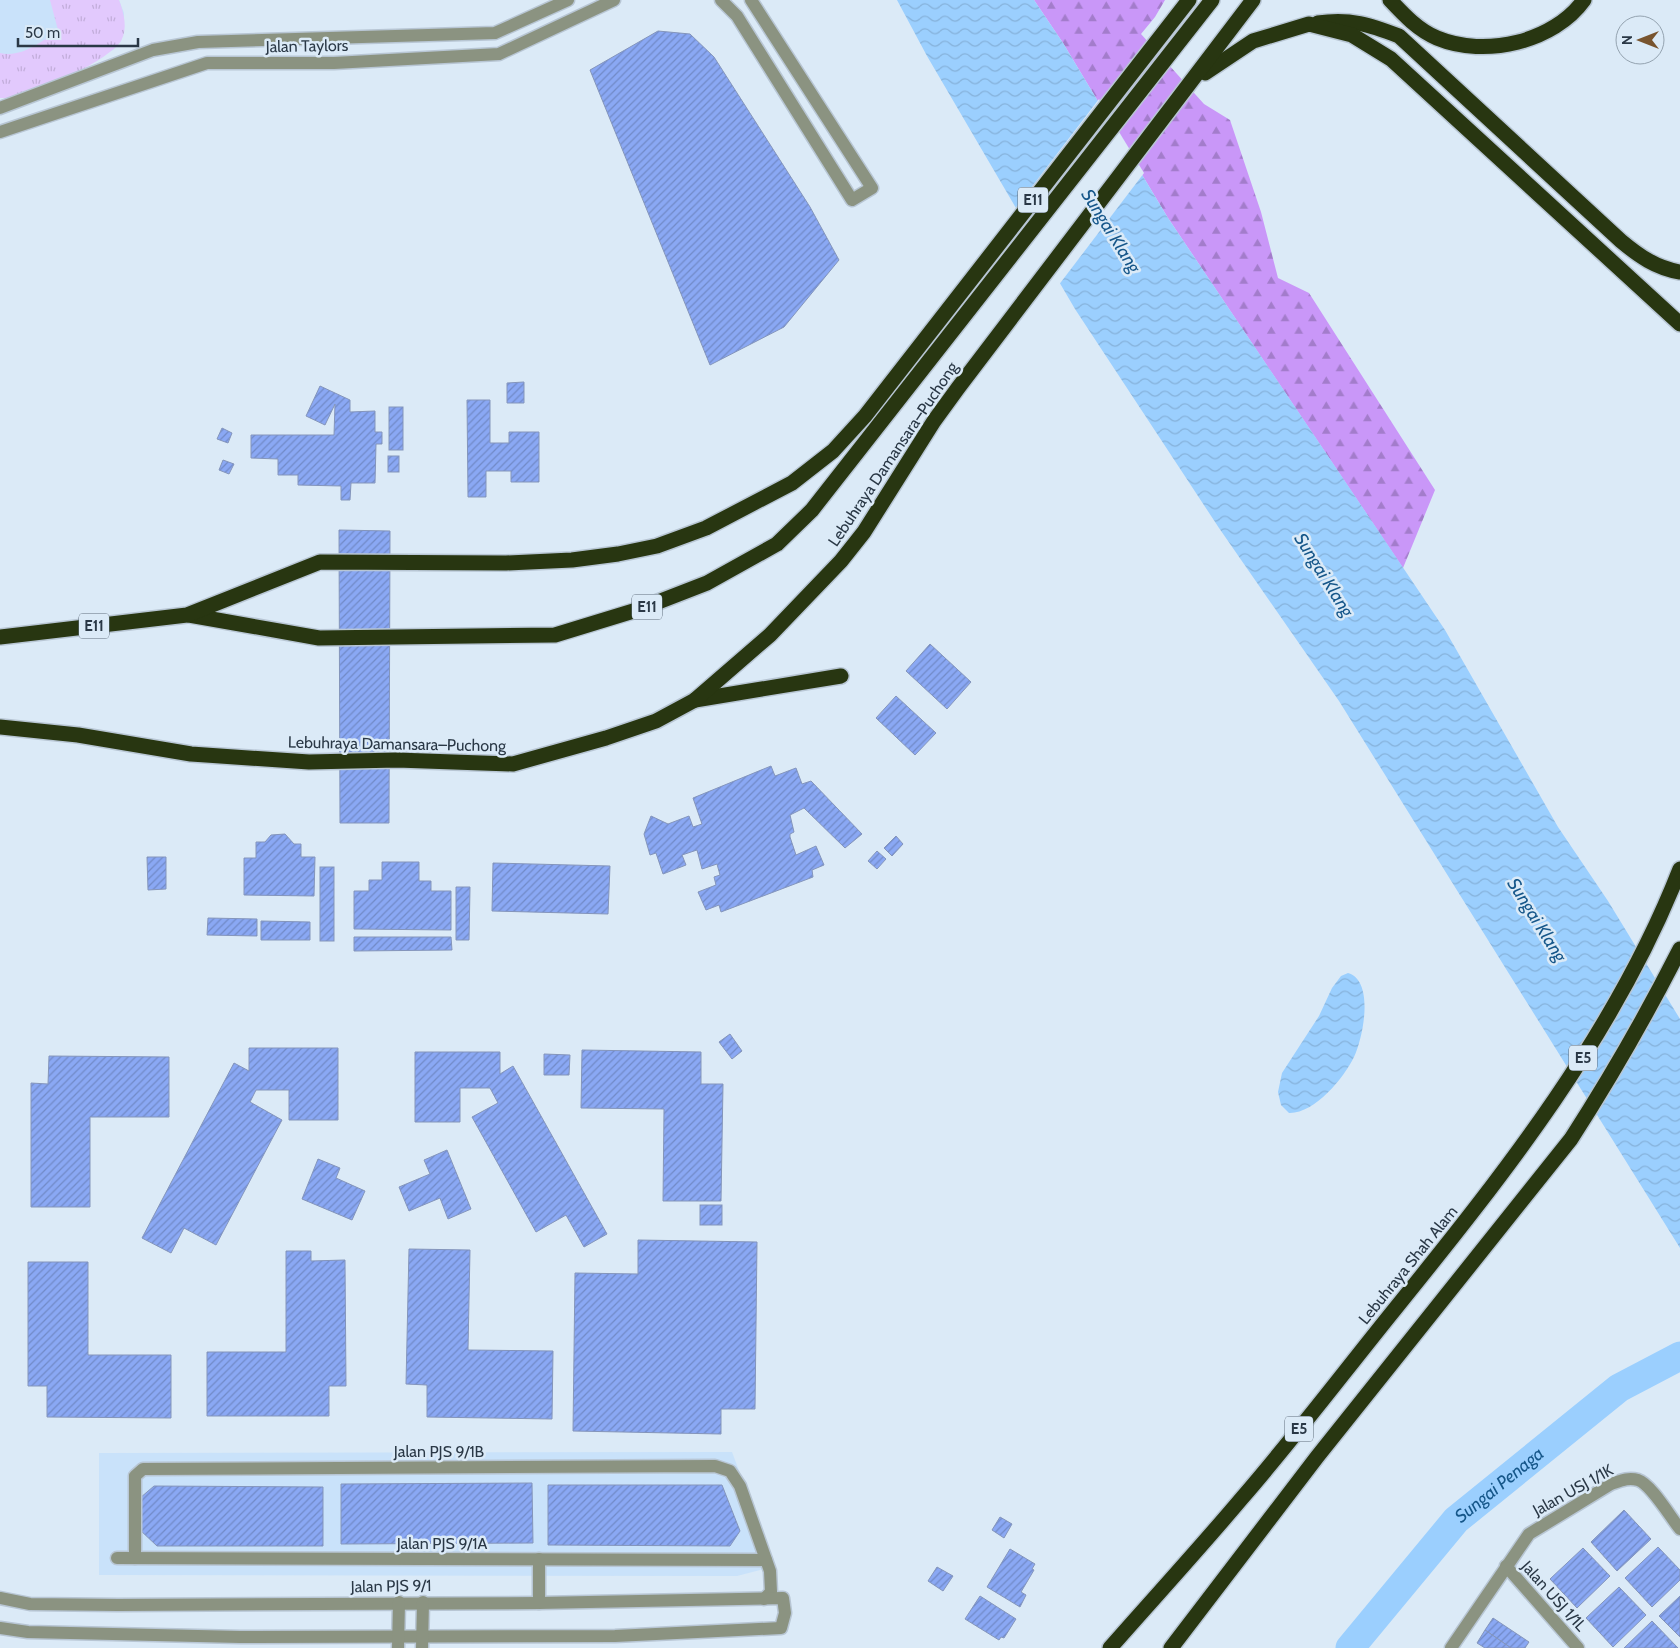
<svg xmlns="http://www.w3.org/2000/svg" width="1680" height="1648" viewBox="0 0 1680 1648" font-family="Cabin,sans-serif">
  <defs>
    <pattern id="grass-tufts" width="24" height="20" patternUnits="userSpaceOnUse" patternTransform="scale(1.25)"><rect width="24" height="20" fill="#e2c9fd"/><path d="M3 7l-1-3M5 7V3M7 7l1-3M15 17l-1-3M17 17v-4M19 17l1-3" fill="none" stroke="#c2adda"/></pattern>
    <pattern id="forest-firs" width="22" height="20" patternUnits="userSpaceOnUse" patternTransform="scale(1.25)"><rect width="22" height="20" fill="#c997f8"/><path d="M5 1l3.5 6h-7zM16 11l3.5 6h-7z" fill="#a37ccb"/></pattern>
    <pattern id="water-waves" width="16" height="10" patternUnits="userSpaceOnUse" patternTransform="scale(1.25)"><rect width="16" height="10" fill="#9bcffe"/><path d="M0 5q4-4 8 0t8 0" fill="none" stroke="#86b2db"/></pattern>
    <pattern id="building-hatch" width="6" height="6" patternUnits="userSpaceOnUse" patternTransform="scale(1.25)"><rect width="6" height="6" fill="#8aa8f4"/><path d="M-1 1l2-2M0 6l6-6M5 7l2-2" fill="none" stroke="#718ac7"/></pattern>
  </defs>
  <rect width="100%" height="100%" fill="#dbeaf7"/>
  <!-- built -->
  <g fill="#c9e2fa">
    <polygon points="0,0 119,0 124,13 124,29 121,41 113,50 4,98 0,98"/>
    <polygon points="732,1452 775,1566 737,1576 99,1575 99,1453"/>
  </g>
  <!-- grass -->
  <path fill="url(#grass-tufts)" d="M50 0H119C124 13 128 29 121 41 108 62 24 100 0 98V53C22 58 41 42 58 30Z"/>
  <!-- forest -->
  <polygon fill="url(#forest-firs)" points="1034,0 1165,0 1155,17 1141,34 1204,104 1230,120 1261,212 1278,278 1309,293 1435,490 1403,568 1168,218 1063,43"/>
  <!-- water -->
  <g fill="url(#water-waves)">
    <polygon points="897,0 1034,0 1063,43 1168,218 1445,630 1558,827 1608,901 1680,1019 1680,1248 1339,701 1219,528 1075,309 927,56"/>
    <path d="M1348 973C1375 981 1363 1038 1354 1057 1344 1078 1314 1114 1289 1113L1281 1105 1278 1092 1282 1073 1319 1016 1332 988 1341 976Z"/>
  </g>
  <!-- pier -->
  <polygon fill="#dbeaf7" points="1099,99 1144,173 1058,286 1014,210"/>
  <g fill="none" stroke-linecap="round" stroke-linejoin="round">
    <!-- river -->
    <path stroke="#9bcffe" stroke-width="29" id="s1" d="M1350 1648 1456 1520 1619 1388 1680 1356"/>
  </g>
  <!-- building -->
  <g fill="url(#building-hatch)" stroke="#8495bb">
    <polygon points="658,31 690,34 714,57 810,207 839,260 784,327 710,365 590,70"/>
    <polygon points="524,382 524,403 507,403 507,383"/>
    <polygon points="320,386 350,400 350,412 375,411 375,432 382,432 382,444 376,444 375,483 351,483 350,500 341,500 341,486 298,485 298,475 278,475 278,459 251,458 251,435 334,435 335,404 325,425 306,416"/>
    <polygon points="467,400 490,400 490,443 509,443 509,432 539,432 539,482 511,482 511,471 486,471 486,497 468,497"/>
    <rect x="389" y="407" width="14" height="43"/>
    <polygon points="222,428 232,433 228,443 217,439"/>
    <rect x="388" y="456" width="11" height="16"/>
    <polygon points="223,460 234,464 229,474 219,470"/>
    <polygon points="339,530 390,531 389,823 340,823"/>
    <polygon points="930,644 971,682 947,709 906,671"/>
    <polygon points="896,696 936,733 915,755 876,718"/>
    <polygon points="771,766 775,776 796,768 802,784 811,781 862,834 845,848 804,808 790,815 794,832 790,834 790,837 796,855 816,846 824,865 812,870 813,877 721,912 719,905 706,910 698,892 716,885 714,877 720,875 717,864 702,869 697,850 682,855 686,865 663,874 656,853 650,855 644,834 651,816 668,824 689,816 693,827 702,824 693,798"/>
    <polygon points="285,834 294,844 301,844 301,857 315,857 314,896 244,895 244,858 256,858 256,842 265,842 271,835"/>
    <polygon points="896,836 903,844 892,856 884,848"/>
    <polygon points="877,851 886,859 877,869 868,861"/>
    <polygon points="147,857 166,857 166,889 148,890"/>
    <polygon points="382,862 419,862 419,881 431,881 431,891 451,891 451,930 354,929 354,891 369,891 369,880 382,880"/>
    <polygon points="493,863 610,866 608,914 492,911"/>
    <rect x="320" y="867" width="14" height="74"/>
    <polygon points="456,887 470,887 469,940 456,940"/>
    <polygon points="208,918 257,919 257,936 207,935"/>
    <polygon points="261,921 310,922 310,940 261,940"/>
    <polygon points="354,937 451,937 452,950 354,951"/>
    <polygon points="730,1034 742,1051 732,1059 719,1042"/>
    <polygon points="249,1048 338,1048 338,1120 289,1120 289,1090 256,1090 250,1102 282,1120 216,1245 184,1228 171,1253 142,1238 234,1063 249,1071"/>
    <polygon points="582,1050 701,1052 701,1084 723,1084 721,1201 663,1201 664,1109 581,1108"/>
    <polygon points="415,1052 500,1052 500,1074 513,1066 607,1234 584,1247 566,1215 536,1232 472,1117 498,1103 490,1088 460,1088 460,1122 415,1122"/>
    <polygon points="544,1054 570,1055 569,1075 544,1075"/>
    <polygon points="49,1056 169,1057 169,1117 90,1117 90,1207 31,1207 31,1083 48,1084"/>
    <polygon points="447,1150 471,1209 448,1219 440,1198 409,1211 399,1187 430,1174 424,1160"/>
    <polygon points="318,1159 340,1168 336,1178 365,1191 352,1220 302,1199"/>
    <rect x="700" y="1205" width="22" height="20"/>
    <polygon points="638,1240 757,1242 755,1409 721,1409 721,1434 573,1431 575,1273 638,1274"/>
    <polygon points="409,1249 470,1250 468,1350 553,1351 552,1419 427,1417 427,1385 406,1384"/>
    <polygon points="286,1251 311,1251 311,1261 345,1260 346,1386 329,1386 329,1416 207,1416 207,1352 286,1352"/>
    <polygon points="28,1262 88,1262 88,1355 171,1355 171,1418 47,1417 47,1386 28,1386"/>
    <polygon points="532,1483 533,1543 341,1544 341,1484"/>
    <polygon points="548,1485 722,1485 740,1531 730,1546 548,1545"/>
    <polygon points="154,1486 323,1487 323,1546 157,1546 139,1529 140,1498"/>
    <polygon points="1624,1510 1651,1539 1617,1571 1591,1542"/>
    <polygon points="1000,1517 1012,1524 1004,1538 992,1530"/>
    <polygon points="1658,1547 1680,1570 1680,1580 1652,1607 1625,1578"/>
    <polygon points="1583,1548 1610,1576 1577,1608 1550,1579"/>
    <polygon points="1010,1549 1035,1564 1032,1569 1034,1570 1021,1592 1026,1595 1020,1607 987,1587"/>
    <polygon points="937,1567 953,1576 943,1591 928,1581"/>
    <polygon points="1619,1587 1646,1615 1613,1647 1586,1618"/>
    <polygon points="980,1596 1016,1619 1004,1638 1001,1637 999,1640 965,1619"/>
    <polygon points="1680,1596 1680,1637 1659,1616"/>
    <polygon points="1493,1618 1529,1642 1525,1648 1511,1648 1485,1630"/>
    <polygon points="1652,1621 1678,1648 1624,1648"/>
    <polygon points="1485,1630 1511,1648 1485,1648 1477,1643"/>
  </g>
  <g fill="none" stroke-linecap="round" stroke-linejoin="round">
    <!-- minor casing -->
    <g stroke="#b8c6d4" stroke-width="15">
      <g id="minor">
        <polyline points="721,0 737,16 852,200 872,188 751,0"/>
        <polyline points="0,108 153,50 198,42 495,33 568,0"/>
        <polyline points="0,132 207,63 334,63 499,54 614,0"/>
        <polyline points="117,1558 766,1560"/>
        <polyline points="135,1558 135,1476 143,1469 715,1466 730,1471 740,1486 770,1571 771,1592 764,1599"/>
        <polyline points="539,1559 539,1603"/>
        <polyline points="1506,1566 1578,1648"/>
        <polyline points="0,1598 30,1604 118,1605 539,1603 783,1598 785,1613 781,1628 615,1636 240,1637 28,1632 0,1628"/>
        <polyline points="398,1648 399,1602"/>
        <polyline points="422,1648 423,1602"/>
        <path d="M1451 1648 1529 1534 1611 1484C1620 1481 1628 1477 1638 1480 1651 1484 1671 1518 1680 1529"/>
      </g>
    </g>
    <!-- highway casing -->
    <g stroke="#b8c6d4" stroke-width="18">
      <g id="highway">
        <path d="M1390 0C1404 15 1418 30 1437 38 1485 58 1554 42 1584 0"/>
        <path d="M1318 23C1350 18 1370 25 1399 36L1621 241C1639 256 1656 268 1680 272"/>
        <polyline points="1205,73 1253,41 1309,24 1352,35 1391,59 1680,324"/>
        <polyline points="189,615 319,638 555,635 640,609 707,583 777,544 812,510 1212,0"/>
        <polyline points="0,637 187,615 320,562 506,563 572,560 618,554 657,546 706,528 792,483 833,451 865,416 1189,0"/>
        <polyline points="695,700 841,676"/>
        <polyline points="0,727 78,735 191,754 309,762 397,760 513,764 606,738 656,721 695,700 770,635 841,561 864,532 934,421 958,388 1253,0"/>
        <path d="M1110 1648C1154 1598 1199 1549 1242 1498 1295 1437 1344 1372 1395 1309 1505 1173 1616 1033 1680 869"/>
        <path d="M1171 1648 1317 1457 1571 1139C1611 1077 1647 1014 1680 949"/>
      </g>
    </g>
    <!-- minor -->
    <use href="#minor" stroke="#8b9381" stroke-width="12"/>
    <!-- highway -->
    <use href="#highway" stroke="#283611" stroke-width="15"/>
  </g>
  <g text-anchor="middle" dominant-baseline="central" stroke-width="5" stroke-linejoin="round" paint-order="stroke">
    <!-- shield labels -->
    <g fill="#dbeaf7" stroke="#5f6d7b" stroke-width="1">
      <rect x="1018" y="187.5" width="30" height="25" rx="4"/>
      <rect x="632" y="594.5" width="30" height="25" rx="4"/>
      <rect x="79" y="613.5" width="30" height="25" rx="4"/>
      <rect x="1569" y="1045.5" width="28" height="25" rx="4"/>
      <rect x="1285" y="1416.5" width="28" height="25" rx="4"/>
    </g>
    <g font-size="15" font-weight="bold" fill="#2a3846">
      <text x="1033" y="200">E11</text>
      <text x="647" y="607">E11</text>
      <text x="94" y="626">E11</text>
      <text x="1583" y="1058">E5</text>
      <text x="1299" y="1429">E5</text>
    </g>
    <!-- street labels -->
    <g font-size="16" fill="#2a3846" stroke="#dbeaf7">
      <text transform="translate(307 46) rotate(-1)">Jalan Taylors</text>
      <text transform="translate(893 454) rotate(-56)">Lebuhraya Damansara–Puchong</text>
      <text transform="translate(397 744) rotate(1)">Lebuhraya Damansara–Puchong</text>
      <text transform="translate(1408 1265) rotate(-51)">Lebuhraya Shah Alam</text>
      <text x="439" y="1451">Jalan PJS 9/1B</text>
      <text transform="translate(1573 1490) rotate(-29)">Jalan USJ 1/1K</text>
      <text x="442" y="1543">Jalan PJS 9/1A</text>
      <text transform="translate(391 1586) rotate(-1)">Jalan PJS 9/1</text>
      <text transform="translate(1554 1596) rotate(48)">Jalan USJ 1/1L</text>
    </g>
    <!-- water labels -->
    <g font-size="18" font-style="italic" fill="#16578a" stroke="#dbeaf7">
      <text transform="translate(1111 231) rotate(58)">Sungai Klang</text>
      <text transform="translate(1324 575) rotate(58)">Sungai Klang</text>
      <text transform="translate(1537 920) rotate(58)">Sungai Klang</text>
      <text stroke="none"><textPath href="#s1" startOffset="222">Sungai Penaga</textPath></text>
    </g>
  </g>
  <!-- north arrow -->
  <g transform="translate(1640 40) rotate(270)"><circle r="24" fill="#dbeaf7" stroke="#94a3b0"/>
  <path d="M0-4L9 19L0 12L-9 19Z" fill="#78542e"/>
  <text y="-8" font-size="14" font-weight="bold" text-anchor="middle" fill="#2a3846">N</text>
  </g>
  <!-- scale -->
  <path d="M18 38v8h120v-8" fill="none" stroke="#2a3846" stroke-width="2.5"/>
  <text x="25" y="38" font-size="15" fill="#2a3846" stroke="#dbeaf7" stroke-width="4" paint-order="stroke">50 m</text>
</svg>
